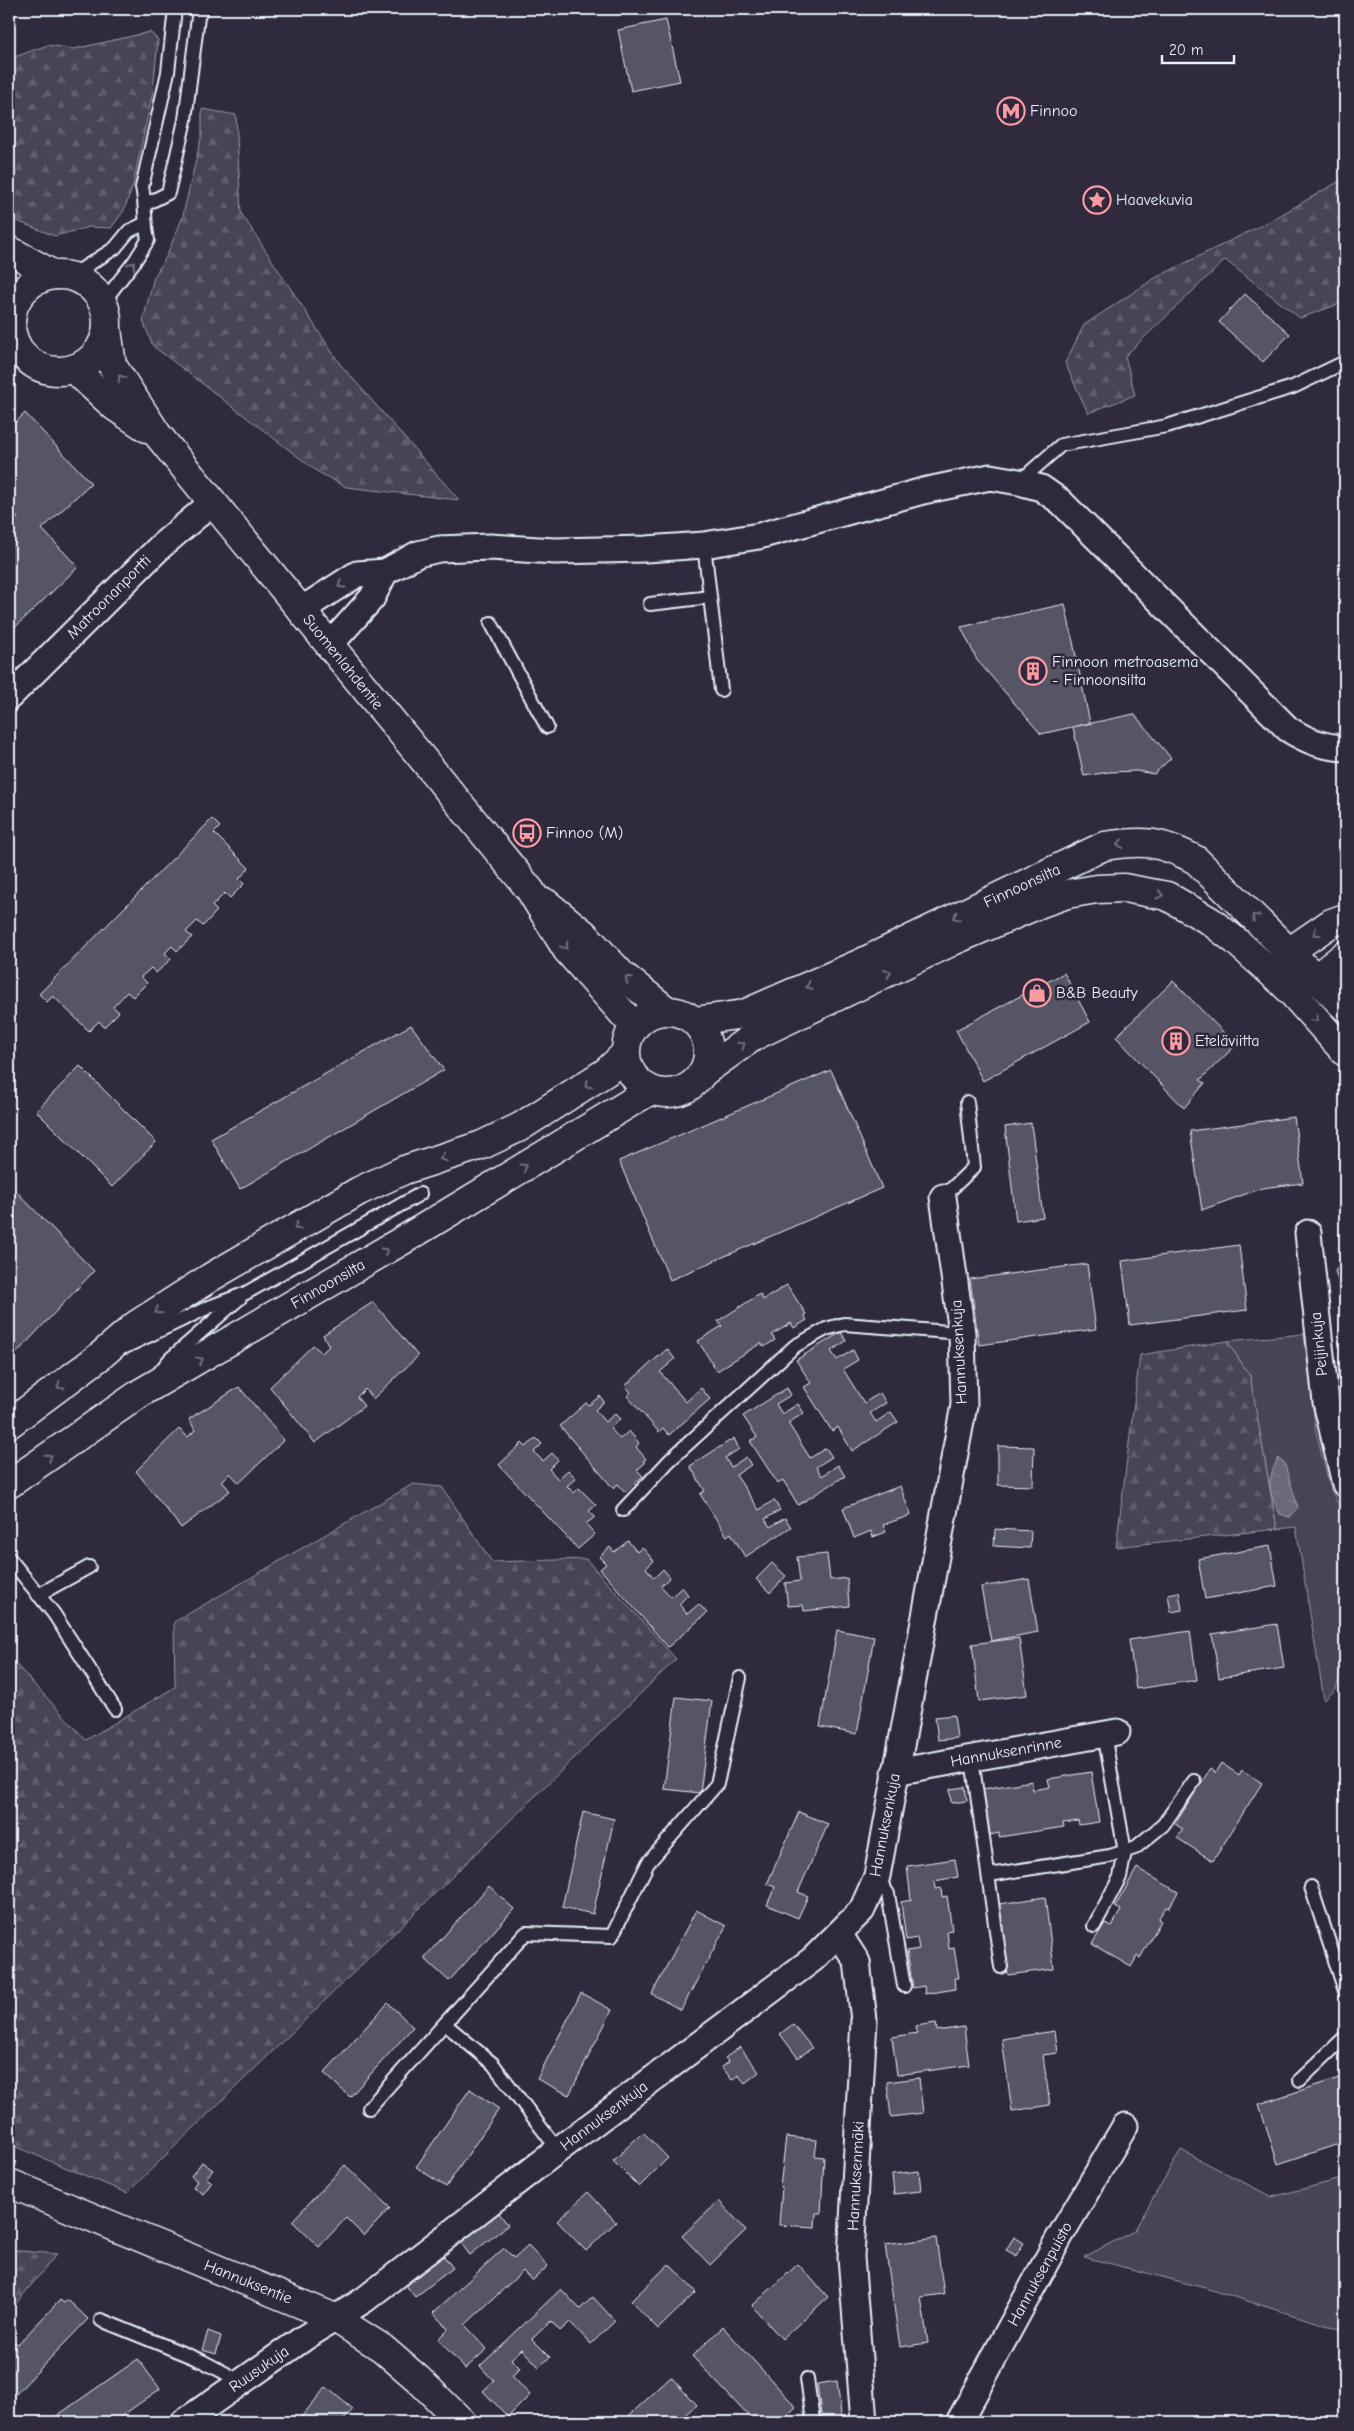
<svg xmlns="http://www.w3.org/2000/svg" width="1354" height="2431" viewBox="0 0 1354 2431" font-family="'Comic Neue',sans-serif">
  <defs>
    <pattern id="forest-firs" width="22" height="20" patternUnits="userSpaceOnUse" patternTransform="scale(1.25)"><rect width="22" height="20" fill="#464455"/><path d="M5 1l3.5 6h-7zM16 11l3.5 6h-7z" fill="#615f6e"/></pattern>
    <pattern id="water-ripples" width="26" height="14" patternUnits="userSpaceOnUse" patternTransform="scale(1.25)"><rect width="26" height="14" fill="#696978"/><path d="M2 4q2-2 4 0t4 0M15 11q2-2 4 0t4 0" fill="none" stroke="#7e7f8c"/></pattern>
  </defs>
  <rect width="100%" height="100%" fill="#2f2a3d"/>
  <filter id="ink" filterUnits="userSpaceOnUse"><feTurbulence type="fractalNoise" baseFrequency=".02" numOctaves="2"/><feDisplacementMap in="SourceGraphic" scale="10" xChannelSelector="R" yChannelSelector="G"/><feConvolveMatrix kernelMatrix="1 2 1 2 8 2 1 2 1" color-interpolation-filters="sRGB"/></filter>
  <g filter="url(#ink)">
    <!-- green -->
    <g fill="#464455" stroke="#979aa6">
      <polygon points="1304,1334 1316,1432 1331,1490 1345,1516 1345,1668 1340,1674 1336,1689 1324,1700 1296,1527 1277,1529 1250,1376 1227,1341"/>
      <polygon points="1181,2150 1272,2197 1345,2178 1345,2329 1329,2326 1205,2288 1084,2257 1134,2231"/>
    </g>
    <!-- forest -->
    <g fill="url(#forest-firs)" stroke="#979aa6">
      <polygon points="150,32 158,40 153,91 132,189 123,212 111,228 89,227 55,236 14,220 9,214 9,59 48,45 74,49"/>
      <polygon points="202,109 236,115 241,213 340,364 459,500 346,487 318,472 153,346 143,321 154,277 166,257 182,219 202,134"/>
      <polygon points="1345,178 1345,302 1300,318 1225,260 1125,356 1135,395 1088,413 1065,363 1084,325 1155,278 1270,221"/>
      <polygon points="1227,1341 1250,1376 1277,1529 1116,1547 1140,1355"/>
      <polygon points="413,1484 442,1487 492,1562 586,1559 676,1659 127,2193 9,2144 9,1657 86,1740 175,1687 174,1622"/>
      <polygon points="9,2250 57,2254 9,2312"/>
    </g>
    <!-- water -->
    <path fill="url(#water-ripples)" stroke="#9c9fab" d="M1278 1458 1284 1462 1298 1507 1289 1517 1280 1514C1268 1491 1266 1482 1278 1458Z"/>
    <!-- building -->
    <g fill="#575565" stroke="#e8f1f8">
      <polygon points="666,20 680,81 631,91 618,30"/>
      <polygon points="1245,294 1290,334 1263,362 1219,322"/>
      <polygon points="25,413 91,483 42,529 78,567 9,633 9,526 18,518 9,508 9,429"/>
      <polygon points="1065,604 1090,723 1041,734 977,660 961,627"/>
      <polygon points="1134,714 1171,758 1154,774 1137,771 1109,772 1084,776 1073,727"/>
      <polygon points="212,819 220,827 214,833 249,868 239,879 244,884 230,898 225,893 212,906 217,911 203,926 197,921 186,932 192,937 177,951 172,946 165,953 171,959 156,973 151,968 141,977 147,983 133,997 127,992 113,1007 119,1012 104,1027 99,1021 89,1031 53,996 47,1002 39,994"/>
      <polygon points="1064,973 1090,1022 983,1081 956,1030"/>
      <polygon points="1173,981 1236,1045 1200,1080 1205,1083 1184,1108 1116,1037"/>
      <polygon points="411,1025 444,1070 240,1189 211,1139"/>
      <polygon points="80,1066 156,1142 112,1187 36,1111"/>
      <polygon points="831,1070 882,1188 670,1280 619,1161"/>
      <polygon points="1294,1117 1303,1183 1262,1188 1202,1210 1190,1131"/>
      <polygon points="1031,1123 1043,1217 1016,1221 1005,1127"/>
      <polygon points="9,1184 94,1271 9,1361"/>
      <polygon points="1239,1245 1247,1310 1130,1325 1122,1261"/>
      <polygon points="1345,1258 1345,1303 1335,1271"/>
      <polygon points="1087,1264 1096,1329 979,1345 970,1279"/>
      <polygon points="787,1285 806,1314 804,1315 807,1320 794,1328 791,1323 772,1335 775,1340 764,1347 761,1343 717,1371 698,1341 722,1326 718,1321 760,1294 763,1300"/>
      <polygon points="373,1302 418,1356 373,1399 365,1389 357,1397 364,1406 315,1443 270,1387 313,1345 322,1353 329,1346 323,1335"/>
      <polygon points="841,1332 846,1341 831,1351 837,1360 853,1350 858,1360 843,1369 864,1403 880,1393 886,1403 870,1413 876,1422 891,1412 898,1422 852,1451 838,1427 832,1431 804,1387 811,1383 796,1360"/>
      <polygon points="667,1349 675,1359 660,1372 686,1402 701,1388 710,1399 669,1435 663,1428 659,1432 627,1396 631,1392 625,1386"/>
      <polygon points="239,1387 284,1440 239,1483 230,1473 222,1481 230,1491 181,1528 136,1471 179,1429 188,1437 195,1430 189,1419"/>
      <polygon points="787,1388 791,1395 776,1404 782,1414 798,1404 804,1413 788,1423 810,1458 826,1448 832,1457 816,1467 822,1476 838,1465 845,1476 798,1505 783,1480 778,1484 750,1441 757,1437 743,1416"/>
      <polygon points="600,1396 604,1402 595,1410 605,1422 615,1414 620,1419 610,1428 620,1439 629,1431 639,1443 636,1447 646,1459 643,1461 645,1463 637,1470 643,1476 625,1492 618,1484 613,1488 560,1426 586,1403 589,1405"/>
      <polygon points="536,1438 542,1444 534,1452 543,1461 552,1453 558,1460 549,1469 558,1479 568,1470 576,1478 567,1486 574,1493 579,1488 596,1505 589,1511 595,1517 586,1524 595,1534 578,1549 499,1465 522,1443 526,1447"/>
      <polygon points="734,1438 739,1449 725,1458 731,1467 746,1457 751,1465 736,1475 759,1510 774,1500 780,1510 765,1519 770,1527 785,1518 791,1527 745,1557 731,1533 727,1536 700,1494 705,1491 690,1466"/>
      <polygon points="998,1446 1034,1447 1033,1486 998,1485"/>
      <polygon points="900,1486 911,1515 883,1525 886,1532 873,1537 871,1531 854,1538 843,1508"/>
      <polygon points="995,1529 1031,1531 1030,1548 994,1546"/>
      <polygon points="628,1541 637,1552 642,1547 654,1561 646,1568 654,1578 663,1569 670,1577 661,1586 671,1597 682,1587 688,1595 679,1604 687,1614 699,1604 707,1613 668,1647 600,1569 606,1564 599,1557 610,1547 614,1552"/>
      <polygon points="1270,1546 1277,1586 1205,1599 1198,1559"/>
      <polygon points="827,1554 830,1580 847,1578 849,1606 804,1611 803,1605 788,1606 785,1583 800,1581 797,1557"/>
      <polygon points="772,1563 786,1576 770,1593 756,1579"/>
      <polygon points="1029,1579 1038,1632 991,1641 981,1587"/>
      <polygon points="1179,1592 1182,1610 1171,1612 1168,1594"/>
      <polygon points="1277,1624 1284,1668 1219,1678 1212,1634"/>
      <polygon points="837,1630 874,1637 857,1734 820,1727"/>
      <polygon points="1190,1631 1197,1680 1136,1689 1129,1640"/>
      <polygon points="1019,1638 1027,1695 979,1701 972,1644"/>
      <polygon points="676,1697 712,1701 700,1793 664,1789"/>
      <polygon points="954,1715 957,1738 938,1740 935,1717"/>
      <polygon points="1221,1763 1239,1775 1242,1770 1262,1783 1213,1861 1177,1838 1183,1829 1175,1824 1210,1769 1215,1773"/>
      <polygon points="1091,1772 1099,1822 1079,1825 1078,1821 1063,1823 1064,1827 999,1837 999,1833 990,1835 983,1789 1032,1781 1033,1790 1050,1787 1048,1779"/>
      <polygon points="965,1787 967,1801 951,1803 950,1789"/>
      <polygon points="583,1812 614,1819 593,1914 562,1907"/>
      <polygon points="799,1812 828,1824 798,1892 808,1896 798,1918 767,1905 775,1887 767,1884"/>
      <polygon points="955,1859 958,1877 934,1881 935,1889 941,1888 942,1897 947,1896 952,1930 947,1931 949,1949 954,1948 959,1978 954,1978 955,1989 925,1994 924,1986 913,1988 907,1951 919,1949 917,1938 906,1940 901,1902 911,1900 907,1866"/>
      <polygon points="1137,1868 1178,1892 1169,1908 1166,1907 1158,1919 1161,1921 1140,1958 1137,1956 1131,1967 1092,1944 1105,1923 1112,1926 1121,1910 1115,1907"/>
      <polygon points="489,1886 514,1909 449,1981 424,1958"/>
      <polygon points="1045,1897 1054,1969 1008,1975 999,1904"/>
      <polygon points="696,1910 726,1926 681,2010 652,1994"/>
      <polygon points="581,1993 612,2010 569,2095 537,2079"/>
      <polygon points="388,2003 413,2027 350,2097 324,2073"/>
      <polygon points="936,2023 937,2031 964,2027 969,2065 897,2075 892,2037 917,2033 916,2026"/>
      <polygon points="793,2024 812,2048 798,2058 780,2034"/>
      <polygon points="1055,2031 1058,2053 1043,2055 1050,2105 1012,2111 1002,2039"/>
      <polygon points="740,2047 759,2072 745,2083 738,2075 732,2080 722,2067 729,2062 725,2058"/>
      <polygon points="1345,2076 1345,2142 1278,2164 1259,2104"/>
      <polygon points="919,2078 923,2113 891,2117 887,2082"/>
      <polygon points="470,2089 499,2109 446,2187 416,2167"/>
      <polygon points="643,2132 668,2158 639,2187 613,2161"/>
      <polygon points="786,2137 817,2140 815,2156 824,2157 821,2213 816,2213 815,2227 779,2225 782,2187 780,2187"/>
      <polygon points="202,2162 213,2170 206,2178 212,2182 203,2194 193,2187 197,2181 191,2176"/>
      <polygon points="345,2165 390,2208 364,2236 346,2218 319,2247 292,2221"/>
      <polygon points="919,2171 921,2191 894,2194 892,2174"/>
      <polygon points="588,2192 616,2222 586,2251 557,2221"/>
      <polygon points="719,2201 746,2230 710,2265 682,2236"/>
      <polygon points="499,2213 508,2225 470,2255 460,2242"/>
      <polygon points="1014,2237 1024,2243 1017,2256 1006,2250"/>
      <polygon points="936,2238 944,2294 921,2297 928,2343 900,2347 885,2245"/>
      <polygon points="528,2245 548,2266 532,2281 523,2271 465,2325 487,2349 465,2369 438,2339 448,2329 433,2313 504,2248 514,2258"/>
      <polygon points="443,2255 453,2268 415,2297 405,2284"/>
      <polygon points="669,2264 696,2292 658,2329 631,2301"/>
      <polygon points="798,2264 828,2297 782,2339 752,2306"/>
      <polygon points="561,2289 580,2309 593,2297 615,2321 591,2344 570,2322 560,2331 551,2321 532,2339 550,2357 539,2367 522,2349 511,2359 520,2368 512,2376 530,2395 508,2417 483,2391 494,2381 480,2366"/>
      <polygon points="60,2300 64,2303 68,2300 88,2319 12,2398 9,2395 9,2346 13,2341 18,2344"/>
      <polygon points="723,2327 796,2407 780,2422 754,2422 692,2356"/>
      <polygon points="208,2331 221,2336 216,2354 202,2350"/>
      <polygon points="138,2359 160,2389 113,2422 48,2422"/>
      <polygon points="671,2377 696,2405 677,2422 622,2422"/>
      <polygon points="837,2381 842,2422 822,2422 817,2384"/>
      <polygon points="326,2387 353,2409 342,2422 297,2422"/>
    </g>
    <g fill="none" stroke-linecap="round" stroke-linejoin="round">
      <!-- service casing -->
      <g stroke="#e8f1f8" stroke-width="16">
        <g id="service">
          <polyline points="146,204 168,193 185,120 198,17 202,9"/>
          <polyline points="71,276 115,248 129,231 144,224"/>
          <path d="M103 302 134 262 148 240C144 222 146 205 142 187L168 72 175 9"/>
          <polyline points="1019,482 1061,445 1167,426 1293,387 1345,362"/>
          <polyline points="704,545 721,690"/>
          <polyline points="650,604 710,597"/>
          <polyline points="491,623 547,727"/>
          <polyline points="943,1197 974,1167 967,1102"/>
          <polyline points="125,1347 209,1307 246,1293 420,1194"/>
          <polyline points="158,1374 170,1359 240,1298"/>
          <polyline points="623,1510 670,1460 795,1346 826,1329 844,1324 962,1333"/>
          <polyline points="9,1558 54,1614 115,1709"/>
          <polyline points="38,1595 89,1567"/>
          <polyline points="972,1759 1001,1967"/>
          <polyline points="989,1875 1110,1856 1135,1848 1163,1825 1194,1781"/>
          <polyline points="877,1876 888,1894 904,1986"/>
          <polyline points="1311,1887 1345,1991"/>
          <polyline points="1094,1926 1120,1877 1125,1852 1104,1734"/>
          <polyline points="445,2024 493,2064 558,2150"/>
          <polyline points="1300,2080 1345,2037"/>
          <polyline points="369,2108 526,1933 612,1936 648,1863 717,1784 740,1678"/>
          <polyline points="101,2320 202,2361 242,2382"/>
          <polyline points="807,2379 813,2420 815,2422"/>
        </g>
      </g>
      <!-- minor casing -->
      <g stroke="#e8f1f8" stroke-width="29">
        <g id="minor">
          <path d="M301 610 357 574 385 572 418 554 439 549 490 547 555 551 646 549 704 545 759 536 923 491 990 477 1019 482 1041 488 1061 502 1288 729C1307 741 1323 747 1345 748"/>
          <polyline points="329,646 372,598 385,572"/>
          <polyline points="9,697 161,546 213,502"/>
          <polyline points="1308,1233 1326,1402 1345,1484"/>
          <polyline points="895,1772 1117,1732"/>
          <polyline points="839,1934 857,1962 864,2020 851,2257 864,2422"/>
          <polyline points="184,2422 304,2338 364,2300 558,2150 813,1959 862,1910 877,1876 964,1405 962,1333 943,1197"/>
          <polyline points="959,2422 1059,2238 1125,2126"/>
        </g>
      </g>
      <!-- tertiary casing -->
      <g stroke="#e8f1f8" stroke-width="31">
        <g id="tertiary">
          <polyline points="1345,918 1331,923 1289,952 1286,986 1315,979 1345,955"/>
          <polyline points="9,2183 335,2318 382,2348 418,2379 462,2422"/>
        </g>
      </g>
      <!-- secondary casing -->
      <g stroke="#e8f1f8" stroke-width="31">
        <g id="secondary">
          <polyline points="9,250 54,275"/>
          <circle cx="59" cy="323" r="48"/>
          <polyline points="107,329 112,365 157,434 530,890 567,950 634,1026"/>
          <polyline points="74,369 114,406 147,428"/>
          <polyline points="546,903 584,934 622,975 666,1010"/>
          <circle cx="667" cy="1052" r="41"/>
          <path d="M695 1021 744 1014 861 963 1104 846C1144 840 1160 841 1196 860L1345 1007"/>
          <polyline points="702,1073 754,1036 953,941 1044,902 1067,894 1097,889 1124,888 1167,896 1210,921 1236,941 1286,986 1345,1052"/>
        </g>
      </g>
      <!-- primary casing -->
      <g stroke="#e8f1f8" stroke-width="31">
        <g id="primary">
          <polyline points="9,1424 99,1357 136,1325 211,1277 359,1191 404,1170 482,1145 520,1127 606,1072 625,1054"/>
          <polyline points="9,1484 142,1392 410,1236 651,1090"/>
        </g>
      </g>
      <!-- service -->
      <use href="#service" stroke="#2f2a3d" stroke-width="12"/>
      <!-- minor -->
      <use href="#minor" stroke="#2f2a3d" stroke-width="25"/>
      <!-- tertiary -->
      <use href="#tertiary" stroke="#2f2a3d" stroke-width="28"/>
      <!-- secondary -->
      <use href="#secondary" stroke="#2f2a3d" stroke-width="28"/>
      <!-- primary -->
      <use href="#primary" stroke="#2f2a3d" stroke-width="28"/>
    </g>
    <!-- one-way arrows -->
    <defs><path id="oneway-chevron" d="M-2-3.5L2.5 0L-2 3.5" fill="none" stroke-width="1.6" stroke-linecap="round" stroke-linejoin="round" transform="scale(1.25)"/></defs>
    <g stroke="#70707e">
      <use href="#oneway-chevron" transform="translate(132 265) rotate(-54)"/>
      <use href="#oneway-chevron" transform="translate(121 378) rotate(-123)"/>
      <use href="#oneway-chevron" transform="translate(341 585) rotate(148)"/>
      <use href="#oneway-chevron" transform="translate(1120 844) rotate(171)"/>
      <use href="#oneway-chevron" transform="translate(1160 895) rotate(17)"/>
      <use href="#oneway-chevron" transform="translate(956 917) rotate(154)"/>
      <use href="#oneway-chevron" transform="translate(1255 917) rotate(-135)"/>
      <use href="#oneway-chevron" transform="translate(1316 933) rotate(145)"/>
      <use href="#oneway-chevron" transform="translate(565 946) rotate(56)"/>
      <use href="#oneway-chevron" transform="translate(888 973) rotate(-25)"/>
      <use href="#oneway-chevron" transform="translate(628 979) rotate(-141)"/>
      <use href="#oneway-chevron" transform="translate(809 986) rotate(156)"/>
      <use href="#oneway-chevron" transform="translate(1315 1019) rotate(48)"/>
      <use href="#oneway-chevron" transform="translate(742 1045) rotate(-34)"/>
      <use href="#oneway-chevron" transform="translate(588 1085) rotate(146)"/>
      <use href="#oneway-chevron" transform="translate(443 1158) rotate(162)"/>
      <use href="#oneway-chevron" transform="translate(524 1167) rotate(-32)"/>
      <use href="#oneway-chevron" transform="translate(297 1227) rotate(150)"/>
      <use href="#oneway-chevron" transform="translate(385 1251) rotate(-30)"/>
      <use href="#oneway-chevron" transform="translate(158 1311) rotate(147)"/>
      <use href="#oneway-chevron" transform="translate(200 1360) rotate(-29)"/>
      <use href="#oneway-chevron" transform="translate(60 1386) rotate(144)"/>
      <use href="#oneway-chevron" transform="translate(49 1457) rotate(-34)"/>
    </g>
  </g>
  <!-- icons -->
  <defs>
    <g id="metro-ring" transform="scale(1.4375)"><circle r="9.5" fill="#2f2a3d" stroke="#ff9aa2" stroke-width="1.5"/><path d="M-5.5 5V-5H-3L0 0L3-5H5.5V5H3V-.5L0 4L-3-.5V5Z" fill="#ff9aa2"/></g>
    <g id="sight-ring" transform="scale(1.4375)"><circle r="9.5" fill="#2f2a3d" stroke="#ff9aa2" stroke-width="1.5"/><path d="M0-6L1.8-2.2L6-1.7L2.9 1.2L3.7 5.4L0 3.3L-3.7 5.4L-2.9 1.2L-6-1.7L-1.8-2.2Z" fill="#ff9aa2"/></g>
    <g id="building-ring" transform="scale(1.4375)"><circle r="9.5" fill="#2f2a3d" stroke="#ff9aa2" stroke-width="1.5"/><path d="M-4-6H4V6H1V3H-1V6H-4ZM-2.5-4.3h1.7v1.8h-1.7ZM.8-4.3h1.7v1.8H.8ZM-2.5-1h1.7V.8h-1.7ZM.8-1h1.7V.8H.8Z" fill="#ff9aa2"/></g>
    <g id="bus-ring" transform="scale(1.4375)"><circle r="9.5" fill="#2f2a3d" stroke="#ff9aa2" stroke-width="1.5"/><path d="M-5-6H5V4H4V6H2V4H-2V6H-4V4H-5ZM-3.5-4V0h7V-4ZM-3.5 1.2v1.5H-2V1.2ZM2 1.2v1.5H3.5V1.2Z" fill="#ff9aa2"/></g>
    <g id="shop-ring" transform="scale(1.4375)"><circle r="9.5" fill="#2f2a3d" stroke="#ff9aa2" stroke-width="1.5"/><path d="M-5-2.5h2.3a2.7 3.5 0 0 1 5.4 0H5L5.5 6h-11ZM-1.5-2.5h3a1.5 2.3 0 0 0-3 0Z" fill="#ff9aa2"/></g>
  </defs>
  <g fill-rule="evenodd">
    <use href="#metro-ring" x="1011" y="111"/>
    <use href="#sight-ring" x="1097" y="200"/>
    <use href="#building-ring" x="1033" y="671"/>
    <use href="#bus-ring" x="527" y="833"/>
    <use href="#shop-ring" x="1037" y="993"/>
    <use href="#building-ring" x="1176" y="1041"/>
  </g>
  <g text-anchor="middle" dominant-baseline="central" stroke-width="5" stroke-linejoin="round" paint-order="stroke">
    <!-- poi labels -->
    <g font-size="16" fill="#e8f1f8" stroke="#2f2a3d" text-anchor="start">
      <text x="1030" y="111">Finnoo</text>
      <text x="1116" y="200">Haavekuvia</text>
      <text x="1052" y="662">Finnoon metroasema<tspan x="1052" dy="18">- Finnoonsilta</tspan></text>
      <text x="546" y="833">Finnoo (M)</text>
      <text x="1056" y="993">B&amp;B Beauty</text>
      <text x="1195" y="1041">Eteläviitta</text>
    </g>
    <!-- street labels -->
    <g font-size="16" fill="#e8f1f8" stroke="#2f2a3d">
      <text transform="translate(109 597) rotate(-45)">Matroonanportti</text>
      <text transform="translate(343 662) rotate(51)">Suomenlahdentie</text>
      <text transform="translate(1022 886) rotate(-25)">Finnoonsilta</text>
      <text transform="translate(328 1284) rotate(-30)">Finnoonsilta</text>
      <text transform="translate(1319 1344) rotate(-96)">Peijinkuja</text>
      <text transform="translate(959 1352) rotate(-93)">Hannuksenkuja</text>
      <text transform="translate(1006 1752) rotate(-10)">Hannuksenrinne</text>
      <text transform="translate(885 1825) rotate(-79)">Hannuksenkuja</text>
      <text transform="translate(604 2116) rotate(-37)">Hannuksenkuja</text>
      <text transform="translate(856 2176) rotate(-87)">Hannuksenmäki</text>
      <text transform="translate(1040 2274) rotate(-61)">Hannuksenpuisto</text>
      <text transform="translate(248 2282) rotate(22)">Hannuksentie</text>
      <text transform="translate(259 2369) rotate(-35)">Ruusukuja</text>
    </g>
  </g>
  <!-- margin -->
  <rect width="1354" height="2431" fill="none" stroke="#2f2a3d" stroke-width="30"/>
  <rect x="15" y="15" width="1324" height="2401" fill="none" stroke="#e8f1f8" stroke-width="2" filter="url(#ink)"/>
  <!-- scale -->
  <path d="M1162 55v8h72v-8" fill="none" stroke="#e8f1f8" stroke-width="2.5"/>
  <text x="1169" y="55" font-size="15" fill="#e8f1f8" stroke="#2f2a3d" stroke-width="4" paint-order="stroke">20 m</text>
</svg>
